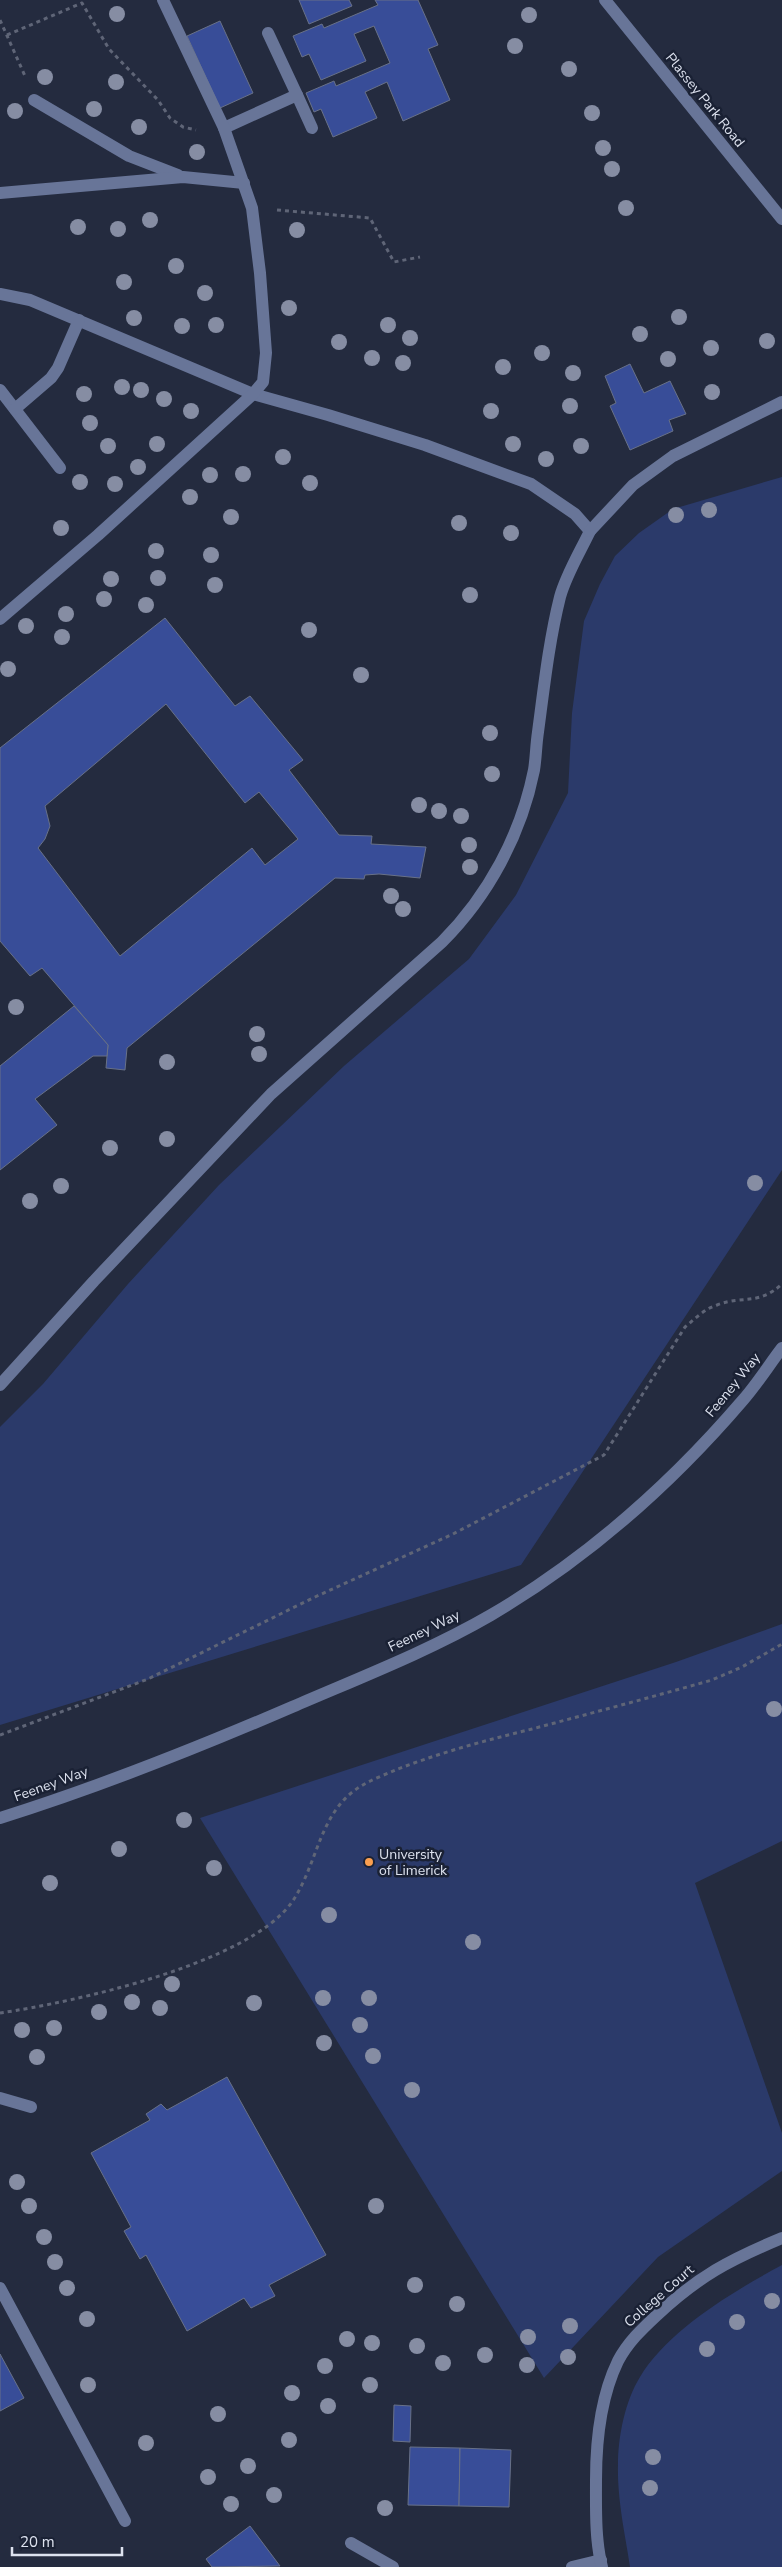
<svg xmlns="http://www.w3.org/2000/svg" width="782" height="2567" viewBox="0 0 782 2567" font-family="'Nunito Sans',sans-serif">
  <rect width="100%" height="100%" fill="#242b3f"/>
  <!-- green -->
  <g fill="#2b3a6a">
    <polygon points="782,477 782,1170 521,1565 0,1725 0,1427 43,1384 128,1284 219,1185 344,1066 469,959 516,895 568,793 572,713 584,621 600,584 615,556 639,533 673,509"/>
    <polygon points="782,1624 782,1841 695,1883 782,2133 782,2171 658,2257 544,2378 200,1818 676,1662"/>
    <path d="M782 2265V2567H630C625 2534 617 2498 618 2465 618 2437 625 2401 640 2377 668 2330 734 2291 782 2265Z"/>
  </g>
  <!-- building -->
  <g fill="#384d98" stroke="#687188" fill-rule="evenodd">
    <polygon points="299,0 349,0 352,6 309,24"/>
    <polygon points="375,0 418,0 438,45 428,49 450,100 403,121 387,82 365,92 377,118 333,137 321,109 314,112 306,93 334,81 336,86 390,63 374,26 354,34 366,61 321,80 309,54 302,57 293,36 322,24 324,28 378,5"/>
    <polygon points="220,21 253,93 220,108 187,36"/>
    <polygon points="630,364 644,393 670,381 686,414 669,420 673,431 630,450 610,406 616,403 605,376"/>
    <path d="M165 618 235 706 250 696 303 760 289 770 339 835 372 836 371 844 426 847 420 878 379 874 365 875 364 879 335 878 127 1048 125 1070 106 1068 108 1045 42 968 30 976 0 941V748ZM166 704 245 803 259 792 298 839 265 865 252 848 120 956 38 848 45 839 50 826 45 806Z"/>
    <polygon points="74,1006 108,1045 107,1056 93,1056 35,1099 57,1125 0,1170 0,1066"/>
    <polygon points="227,2077 326,2255 269,2285 275,2296 251,2308 244,2298 187,2331 146,2255 140,2259 124,2231 131,2227 91,2153 150,2120 146,2114 161,2104 167,2110"/>
    <polygon points="0,2354 24,2398 0,2411"/>
    <polygon points="394,2405 411,2406 410,2442 393,2441"/>
    <polygon points="410,2447 460,2448 459,2506 408,2505"/>
    <polygon points="460,2448 511,2450 509,2507 459,2506"/>
    <polygon points="250,2526 280,2566 212,2567 206,2559"/>
  </g>
  <g fill="none" stroke-linecap="round" stroke-linejoin="round">
    <!-- path -->
    <g stroke="#5f6577" stroke-width="3" stroke-dasharray="4 4" stroke-linecap="butt">
      <polyline points="0,20 25,76"/>
      <polyline points="7,35 82,3 109,49 158,100 170,118 183,127 196,130"/>
      <polyline points="277,210 370,218 394,262 420,257"/>
      <path d="M0 1735 148 1679 315 1597 453 1534 604 1455 685 1327C695 1319 704 1309 717 1305 743 1295 758 1306 782 1284"/>
      <path d="M0 2013C74 2002 248 1964 292 1902 316 1867 318 1822 350 1794 364 1782 382 1776 398 1769 442 1752 487 1740 532 1729 592 1713 652 1697 712 1680L742 1667 782 1644"/>
    </g>
    <!-- minor -->
    <g stroke="#687598" stroke-width="12">
      <polyline points="605,0 782,219"/>
      <polyline points="297,95 312,128"/>
      <polyline points="34,100 129,156 178,175"/>
      <polyline points="224,128 297,95 268,33"/>
      <polyline points="0,193 183,177 244,183"/>
      <path d="M0 294 30 300 253 394 328 415 425 445 531 484 575 514 590 531C580 552 566 575 560 597 549 641 544 687 538 732 536 745 536 758 534 770 521 835 488 896 442 942L271 1094 94 1281 0 1385"/>
      <polyline points="0,390 60,468"/>
      <polyline points="15,409 51,378 58,368 79,320"/>
      <polyline points="590,531 633,485 673,456 782,402"/>
      <polyline points="0,619 98,535 253,394 263,382 266,353 260,273 252,208 224,128 163,0"/>
      <path d="M0 1818C99 1787 197 1748 292 1707 359 1678 429 1651 491 1615 586 1559 672 1483 743 1400 757 1384 769 1365 782 1348"/>
      <polyline points="0,2098 31,2107"/>
      <polyline points="0,2288 125,2521"/>
      <polyline points="351,2543 393,2567"/>
      <polyline points="572,2567 601,2560"/>
      <path d="M602 2567C595 2540 596 2508 596 2480 596 2440 600 2398 618 2361 628 2342 642 2329 657 2315 699 2276 729 2260 782 2238"/>
    </g>
  </g>
  <!-- trees -->
  <g fill="#868da3">
    <circle cx="117" cy="14" r="8"/>
    <circle cx="529" cy="15" r="8"/>
    <circle cx="515" cy="46" r="8"/>
    <circle cx="569" cy="69" r="8"/>
    <circle cx="45" cy="77" r="8"/>
    <circle cx="116" cy="82" r="8"/>
    <circle cx="94" cy="109" r="8"/>
    <circle cx="15" cy="111" r="8"/>
    <circle cx="592" cy="113" r="8"/>
    <circle cx="139" cy="127" r="8"/>
    <circle cx="603" cy="148" r="8"/>
    <circle cx="197" cy="152" r="8"/>
    <circle cx="612" cy="169" r="8"/>
    <circle cx="626" cy="208" r="8"/>
    <circle cx="150" cy="220" r="8"/>
    <circle cx="78" cy="227" r="8"/>
    <circle cx="118" cy="229" r="8"/>
    <circle cx="297" cy="230" r="8"/>
    <circle cx="176" cy="266" r="8"/>
    <circle cx="124" cy="282" r="8"/>
    <circle cx="205" cy="293" r="8"/>
    <circle cx="289" cy="308" r="8"/>
    <circle cx="679" cy="317" r="8"/>
    <circle cx="134" cy="318" r="8"/>
    <circle cx="216" cy="325" r="8"/>
    <circle cx="388" cy="325" r="8"/>
    <circle cx="182" cy="326" r="8"/>
    <circle cx="640" cy="334" r="8"/>
    <circle cx="410" cy="338" r="8"/>
    <circle cx="767" cy="341" r="8"/>
    <circle cx="339" cy="342" r="8"/>
    <circle cx="711" cy="348" r="8"/>
    <circle cx="542" cy="353" r="8"/>
    <circle cx="372" cy="358" r="8"/>
    <circle cx="668" cy="359" r="8"/>
    <circle cx="403" cy="363" r="8"/>
    <circle cx="503" cy="367" r="8"/>
    <circle cx="573" cy="373" r="8"/>
    <circle cx="122" cy="387" r="8"/>
    <circle cx="141" cy="390" r="8"/>
    <circle cx="712" cy="392" r="8"/>
    <circle cx="84" cy="394" r="8"/>
    <circle cx="164" cy="399" r="8"/>
    <circle cx="570" cy="406" r="8"/>
    <circle cx="191" cy="411" r="8"/>
    <circle cx="491" cy="411" r="8"/>
    <circle cx="90" cy="423" r="8"/>
    <circle cx="157" cy="444" r="8"/>
    <circle cx="513" cy="444" r="8"/>
    <circle cx="108" cy="446" r="8"/>
    <circle cx="581" cy="446" r="8"/>
    <circle cx="283" cy="457" r="8"/>
    <circle cx="546" cy="459" r="8"/>
    <circle cx="138" cy="467" r="8"/>
    <circle cx="243" cy="474" r="8"/>
    <circle cx="210" cy="475" r="8"/>
    <circle cx="80" cy="482" r="8"/>
    <circle cx="310" cy="483" r="8"/>
    <circle cx="115" cy="484" r="8"/>
    <circle cx="190" cy="497" r="8"/>
    <circle cx="709" cy="510" r="8"/>
    <circle cx="676" cy="515" r="8"/>
    <circle cx="231" cy="517" r="8"/>
    <circle cx="459" cy="523" r="8"/>
    <circle cx="61" cy="528" r="8"/>
    <circle cx="511" cy="533" r="8"/>
    <circle cx="156" cy="551" r="8"/>
    <circle cx="211" cy="555" r="8"/>
    <circle cx="158" cy="578" r="8"/>
    <circle cx="111" cy="579" r="8"/>
    <circle cx="215" cy="585" r="8"/>
    <circle cx="470" cy="595" r="8"/>
    <circle cx="104" cy="599" r="8"/>
    <circle cx="146" cy="605" r="8"/>
    <circle cx="66" cy="614" r="8"/>
    <circle cx="26" cy="626" r="8"/>
    <circle cx="309" cy="630" r="8"/>
    <circle cx="62" cy="637" r="8"/>
    <circle cx="8" cy="669" r="8"/>
    <circle cx="361" cy="675" r="8"/>
    <circle cx="490" cy="733" r="8"/>
    <circle cx="492" cy="774" r="8"/>
    <circle cx="419" cy="805" r="8"/>
    <circle cx="439" cy="811" r="8"/>
    <circle cx="461" cy="816" r="8"/>
    <circle cx="469" cy="845" r="8"/>
    <circle cx="470" cy="867" r="8"/>
    <circle cx="391" cy="896" r="8"/>
    <circle cx="403" cy="909" r="8"/>
    <circle cx="16" cy="1007" r="8"/>
    <circle cx="257" cy="1034" r="8"/>
    <circle cx="259" cy="1054" r="8"/>
    <circle cx="167" cy="1062" r="8"/>
    <circle cx="167" cy="1139" r="8"/>
    <circle cx="110" cy="1148" r="8"/>
    <circle cx="755" cy="1183" r="8"/>
    <circle cx="61" cy="1186" r="8"/>
    <circle cx="30" cy="1201" r="8"/>
    <circle cx="774" cy="1709" r="8"/>
    <circle cx="184" cy="1820" r="8"/>
    <circle cx="119" cy="1849" r="8"/>
    <circle cx="214" cy="1868" r="8"/>
    <circle cx="50" cy="1883" r="8"/>
    <circle cx="329" cy="1915" r="8"/>
    <circle cx="473" cy="1942" r="8"/>
    <circle cx="172" cy="1984" r="8"/>
    <circle cx="323" cy="1998" r="8"/>
    <circle cx="369" cy="1998" r="8"/>
    <circle cx="132" cy="2002" r="8"/>
    <circle cx="254" cy="2003" r="8"/>
    <circle cx="160" cy="2008" r="8"/>
    <circle cx="99" cy="2012" r="8"/>
    <circle cx="360" cy="2025" r="8"/>
    <circle cx="54" cy="2028" r="8"/>
    <circle cx="22" cy="2030" r="8"/>
    <circle cx="324" cy="2043" r="8"/>
    <circle cx="373" cy="2056" r="8"/>
    <circle cx="37" cy="2057" r="8"/>
    <circle cx="412" cy="2090" r="8"/>
    <circle cx="17" cy="2182" r="8"/>
    <circle cx="29" cy="2206" r="8"/>
    <circle cx="376" cy="2206" r="8"/>
    <circle cx="44" cy="2237" r="8"/>
    <circle cx="55" cy="2262" r="8"/>
    <circle cx="415" cy="2285" r="8"/>
    <circle cx="67" cy="2288" r="8"/>
    <circle cx="772" cy="2301" r="8"/>
    <circle cx="457" cy="2304" r="8"/>
    <circle cx="87" cy="2319" r="8"/>
    <circle cx="737" cy="2322" r="8"/>
    <circle cx="570" cy="2326" r="8"/>
    <circle cx="528" cy="2337" r="8"/>
    <circle cx="347" cy="2339" r="8"/>
    <circle cx="372" cy="2343" r="8"/>
    <circle cx="417" cy="2346" r="8"/>
    <circle cx="707" cy="2349" r="8"/>
    <circle cx="485" cy="2355" r="8"/>
    <circle cx="568" cy="2357" r="8"/>
    <circle cx="443" cy="2363" r="8"/>
    <circle cx="527" cy="2365" r="8"/>
    <circle cx="325" cy="2366" r="8"/>
    <circle cx="88" cy="2385" r="8"/>
    <circle cx="370" cy="2385" r="8"/>
    <circle cx="292" cy="2393" r="8"/>
    <circle cx="328" cy="2406" r="8"/>
    <circle cx="218" cy="2414" r="8"/>
    <circle cx="289" cy="2440" r="8"/>
    <circle cx="146" cy="2443" r="8"/>
    <circle cx="653" cy="2457" r="8"/>
    <circle cx="248" cy="2466" r="8"/>
    <circle cx="208" cy="2477" r="8"/>
    <circle cx="650" cy="2488" r="8"/>
    <circle cx="274" cy="2495" r="8"/>
    <circle cx="231" cy="2504" r="8"/>
    <circle cx="385" cy="2508" r="8"/>
  </g>
  <!-- markers -->
  <circle fill="#fa9f50" stroke="#1a2134" stroke-width="2" cx="369" cy="1862" r="5"/>
  <g text-anchor="middle" dominant-baseline="central" stroke-width="5" stroke-linejoin="round" paint-order="stroke">
    <!-- street labels -->
    <g font-size="14" fill="#dde2ef" stroke="#1a2134">
      <text transform="translate(705 100) rotate(51)">Plassey Park Road</text>
      <text transform="translate(733 1385) rotate(-51)">Feeney Way</text>
      <text transform="translate(424 1631) rotate(-26)">Feeney Way</text>
      <text transform="translate(51 1784) rotate(-20)">Feeney Way</text>
      <text transform="translate(659 2296) rotate(-41)">College Court</text>
    </g>
    <!-- poi labels -->
    <g font-size="14" fill="#dde2ef" stroke="#1a2134" text-anchor="start">
      <text x="379" y="1854">University<tspan x="379" dy="16">of Limerick</tspan></text>
    </g>
  </g>
  <!-- scale -->
  <path d="M12 2547v8h110v-8" fill="none" stroke="#dde2ef" stroke-width="2.5"/>
  <text x="20" y="2547" font-size="15" fill="#dde2ef" stroke="#1a2134" stroke-width="4" paint-order="stroke">20 m</text>
</svg>
